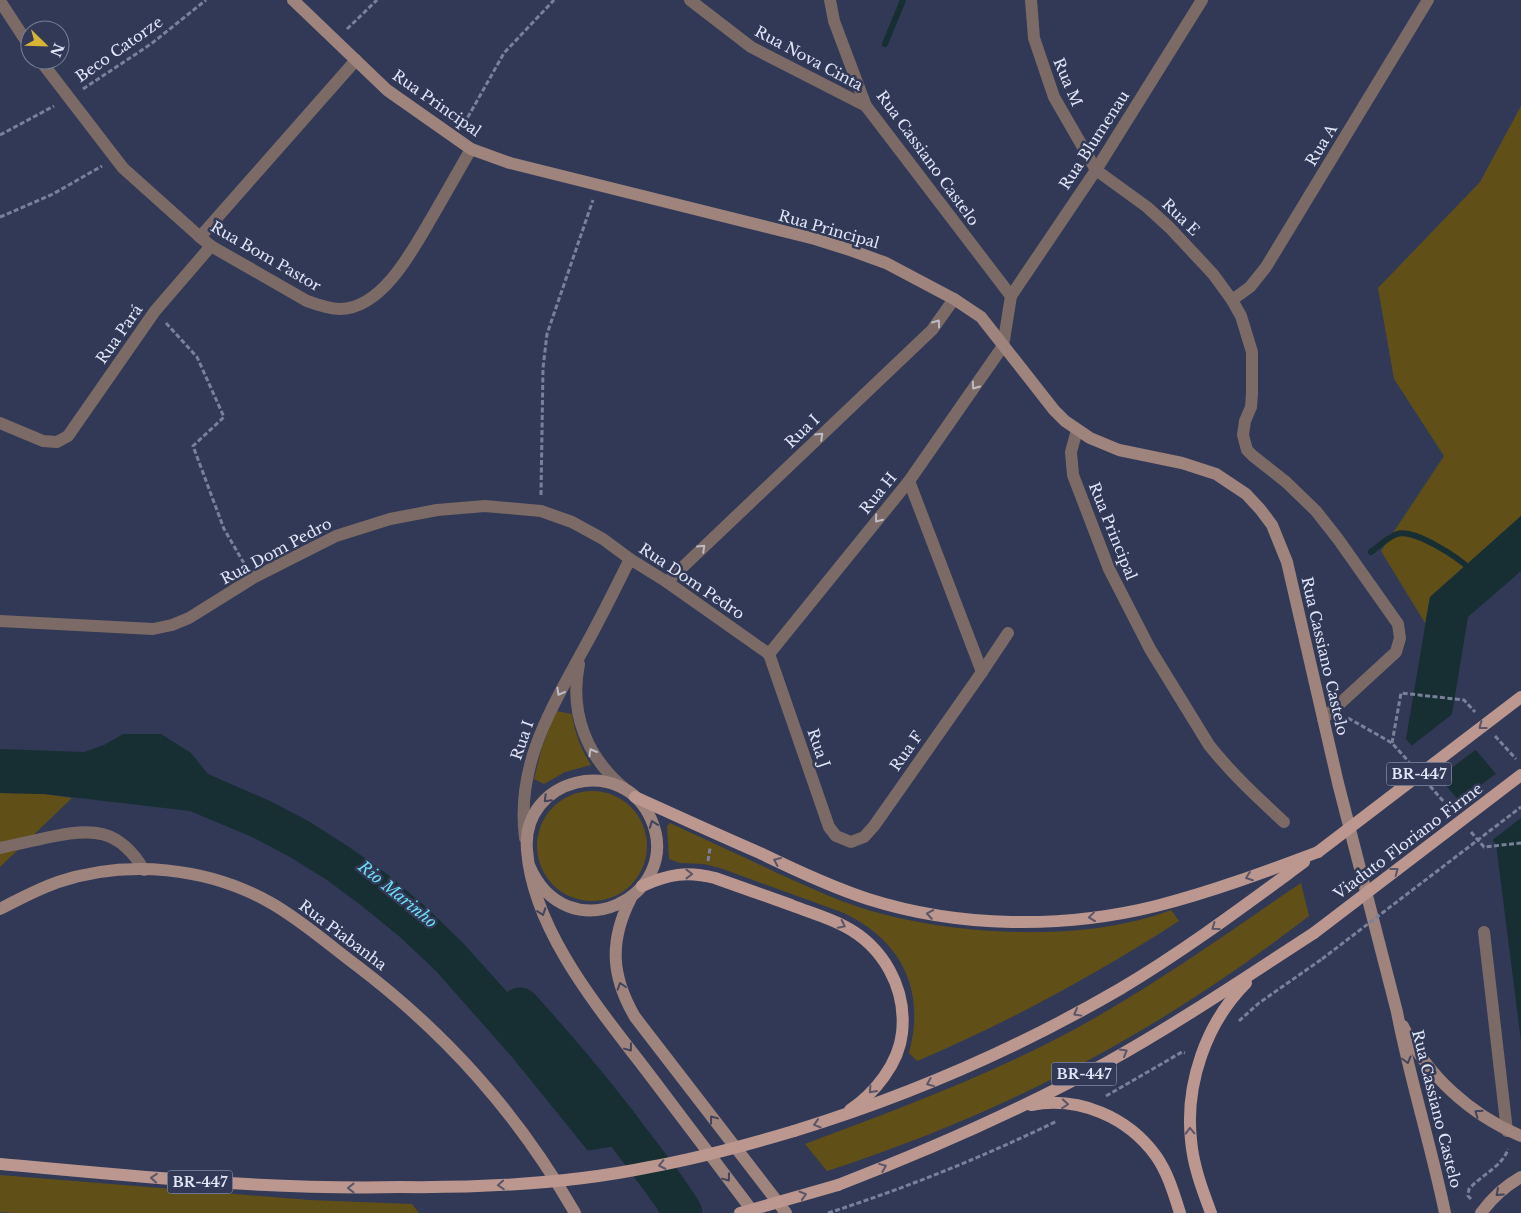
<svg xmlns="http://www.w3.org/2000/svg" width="1521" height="1213" viewBox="0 0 1521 1213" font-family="'Libre Baskerville',serif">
  <rect width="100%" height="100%" fill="#313956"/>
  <!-- green -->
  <g fill="#605018">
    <polygon points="1521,106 1521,516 1430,597 1425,623 1381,551 1444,456 1394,379 1378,288 1480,182"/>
    <path d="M556 711 572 714C575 734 581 749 591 765L565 772 544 784 534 779 542 747Z"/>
    <circle cx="592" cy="846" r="55"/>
    <polygon points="0,793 44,794 72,798 0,867"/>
    <path d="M670 823C706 840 742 856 777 873 807 886 837 901 868 910 955 936 1086 943 1171 910L1179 921C1093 976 1011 1021 917 1061L909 1053C926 990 902 941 844 913L720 868 704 864 680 863 669 859 667 826Z"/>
    <path d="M1301 883 1309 916C1159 1032 1008 1112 827 1171L805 1144C901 1108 996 1073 1086 1023 1161 981 1230 931 1301 883Z"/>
    <polygon points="0,1175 310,1200 412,1204 419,1213 16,1213 0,1212"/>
  </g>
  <!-- water -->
  <g fill="#172e33">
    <polygon points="1521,516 1521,571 1468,617 1451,720 1521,804 1521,1041 1496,844 1406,739 1430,597"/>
    <polygon points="123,734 161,734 191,753 208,774 270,801 310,822 349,847 387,874 426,907 464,944 542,1031 625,1133 664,1187 593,1157 512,1057 436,971 400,937 362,906 327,880 290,857 252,837 190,811 45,794 0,793 0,749 84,752 104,745"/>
  </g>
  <!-- pier -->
  <g fill="#313956">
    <polygon points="1455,712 1454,720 1478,748 1437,779 1410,747"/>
    <polygon points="1498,772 1521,801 1521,818 1490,842 1458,803"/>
    <polygon points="635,1143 666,1186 684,1213 630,1213 585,1151"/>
  </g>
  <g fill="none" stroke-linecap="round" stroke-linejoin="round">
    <!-- stream -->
    <g stroke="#172e33" stroke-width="6">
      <polyline points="885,44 903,0"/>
      <path d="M1371 552C1379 546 1388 537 1397 534 1414 528 1459 558 1471 570"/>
    </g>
    <!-- river -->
    <path stroke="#172e33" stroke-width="39" d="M520 1007C562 1053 602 1101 639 1151 654 1171 670 1191 683 1213"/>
    <!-- path -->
    <g stroke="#798099" stroke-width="3" stroke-dasharray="5 2.5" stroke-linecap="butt">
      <polyline points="347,29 377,0"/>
      <polyline points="83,89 151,44 206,0"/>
      <polyline points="464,124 504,53 554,0"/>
      <polyline points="0,135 54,106"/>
      <polyline points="0,217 53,194 102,166"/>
      <polyline points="166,323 197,357 224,417 193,446 224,529 245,565"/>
      <polyline points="541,495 543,368 547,334 593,200"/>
      <polyline points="1348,718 1392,743 1409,762"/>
      <polyline points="1495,736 1516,759"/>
      <polyline points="1392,743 1401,693 1464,700 1475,712"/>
      <polyline points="1430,786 1450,809"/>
      <polyline points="1471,832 1484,847 1521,843"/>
      <polyline points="708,861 710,848"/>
      <polyline points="1239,1021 1259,1003 1322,959"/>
      <polyline points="1106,1096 1182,1052 1185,1053"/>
      <path d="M1471 1199 1468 1196 1469 1189C1480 1176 1503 1166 1508 1149"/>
      <path d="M828 1213C906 1188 983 1157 1057 1121"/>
    </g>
    <!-- service -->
    <g stroke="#7c6a66" stroke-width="12">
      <polyline points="200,237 356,60"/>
      <polyline points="1484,932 1507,1131"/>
    </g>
    <!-- minor -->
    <g stroke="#7c6a66" stroke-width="12">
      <polyline points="690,0 751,47 866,106"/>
      <polyline points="1031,0 1034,38 1054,97 1096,170 1147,207 1170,228 1213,274 1232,300 1241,316 1252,352 1252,394 1251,407 1245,421 1243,435 1247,450 1253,456 1286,482 1316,511 1338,539 1398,624 1400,638 1396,652 1323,719"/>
      <polyline points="0,1 30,47"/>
      <path d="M40 60 123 168 200 237 211 246 307 301C318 305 329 309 340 309 384 309 416 244 435 212 447 191 459 170 471 149"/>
      <polyline points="1232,300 1250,287 1266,267 1428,0"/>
      <polyline points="0,423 43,441 57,442 68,436 155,311 211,246"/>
      <path d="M1077 430 1071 452 1073 475 1109 569 1150 649 1209 745C1231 773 1257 797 1284 822"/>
      <polyline points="909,481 982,672"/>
      <polyline points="0,621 153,629 172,625 189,618 253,578 336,536 390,519 437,510 485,506 541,511 572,522 603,539 630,559"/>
      <polyline points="769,654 829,827 836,836 851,842 864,837 874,826 982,672 1008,633"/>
      <path d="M0 848C17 844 33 841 50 837 92 828 119 828 144 870"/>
    </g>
    <!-- tertiary -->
    <g stroke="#7c6a66" stroke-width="12">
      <polyline points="830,0 834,21 866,106 1011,296"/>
      <polyline points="667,582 932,330 954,299"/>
      <path d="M579 664C569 713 587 757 624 788"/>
      <path d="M525 838C516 765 550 711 583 650 600 620 615 589 630 559L667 582 769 654 909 481 1003 346 1011 296 1096 170 1202 0"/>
    </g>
    <!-- secondary -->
    <g stroke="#9f837d" stroke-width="12">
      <path d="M293 0 387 90 471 149 510 163 815 239 853 251 886 263 954 299 981 317 1054 410 1065 421 1090 438 1119 450 1182 463 1216 474 1246 494 1260 509 1272 525 1287 562 1338 783 1397 1012C1410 1080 1431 1145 1445 1213"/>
      <path d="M529 865C567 955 685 896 651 819 622 753 521 778 527 850 533 932 601 1011 649 1074 684 1120 719 1167 754 1213"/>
      <path d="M631 898C609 941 611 976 635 1017L786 1213"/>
      <path d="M0 909C19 899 38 889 58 882 127 859 208 867 271 903 301 920 328 944 356 965 447 1034 518 1114 575 1213"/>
      <path d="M1403 1026C1427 1076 1471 1115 1521 1136"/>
      <path d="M1481 1213C1492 1198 1505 1186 1521 1177"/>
    </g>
    <!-- primary -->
    <g stroke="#bb978f" stroke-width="12">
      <path d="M635 797C677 816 718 835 760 853 795 870 831 887 868 899 959 928 1063 929 1156 906 1211 892 1265 872 1318 852"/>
      <path d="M642 886C669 874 687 871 715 878 740 887 766 896 791 905 808 912 827 917 844 926 883 946 907 988 902 1033 899 1063 875 1093 850 1110"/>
      <path d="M1031 1105C1079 1096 1128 1117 1156 1156 1168 1173 1174 1194 1180 1213"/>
      <path d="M794 1131C908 1096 1017 1049 1120 989 1184 951 1244 906 1304 862"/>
      <path d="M0 1164C133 1176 266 1190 400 1187"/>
      <path d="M838 1185C929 1150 1020 1110 1106 1063 1178 1023 1246 977 1314 933"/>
      <path d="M1211 1213C1202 1189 1193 1165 1191 1140 1185 1084 1206 1023 1246 983"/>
    </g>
    <!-- path-bridge -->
    <polyline stroke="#798099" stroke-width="3" stroke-dasharray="5 2.5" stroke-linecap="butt" points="1322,959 1521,807"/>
    <!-- primary-bridge -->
    <g stroke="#bb978f" stroke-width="12">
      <polyline points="1318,852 1521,697"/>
      <polyline points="1314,933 1521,775"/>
      <path d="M400 1187C484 1188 568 1184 650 1167 699 1158 747 1145 794 1131"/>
      <polyline points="740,1213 838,1185"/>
    </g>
  </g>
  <!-- one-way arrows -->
  <defs><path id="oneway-chevron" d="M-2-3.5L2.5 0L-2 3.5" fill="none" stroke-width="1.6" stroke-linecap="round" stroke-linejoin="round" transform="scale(1.25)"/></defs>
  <g stroke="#bebbc6">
    <use href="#oneway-chevron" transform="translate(937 323) rotate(-54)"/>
    <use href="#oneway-chevron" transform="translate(975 386) rotate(125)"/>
    <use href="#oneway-chevron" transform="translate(820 436) rotate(-44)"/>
    <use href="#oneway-chevron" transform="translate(878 519) rotate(129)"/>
    <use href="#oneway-chevron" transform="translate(702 548) rotate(-44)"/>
    <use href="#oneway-chevron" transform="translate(560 692) rotate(119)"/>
    <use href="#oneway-chevron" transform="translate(592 752) rotate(-120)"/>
  </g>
  <g stroke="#5a5567">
    <use href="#oneway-chevron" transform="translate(1482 726) rotate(143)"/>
    <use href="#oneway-chevron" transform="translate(777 861) rotate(-156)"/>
    <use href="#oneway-chevron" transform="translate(1395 871) rotate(-37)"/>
    <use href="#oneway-chevron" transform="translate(689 874)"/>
    <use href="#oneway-chevron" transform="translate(1249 877) rotate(160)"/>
    <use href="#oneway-chevron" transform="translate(930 914) rotate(-170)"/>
    <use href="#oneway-chevron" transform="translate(1092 917) rotate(173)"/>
    <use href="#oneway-chevron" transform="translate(842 925) rotate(26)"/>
    <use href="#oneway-chevron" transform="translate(1215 927) rotate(144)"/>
    <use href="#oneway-chevron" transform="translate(1077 1013) rotate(151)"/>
    <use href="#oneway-chevron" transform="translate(1124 1052) rotate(-30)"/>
    <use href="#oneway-chevron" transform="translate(930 1083) rotate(158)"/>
    <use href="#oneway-chevron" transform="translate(872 1090) rotate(132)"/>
    <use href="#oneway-chevron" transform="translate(1065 1104) rotate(5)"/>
    <use href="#oneway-chevron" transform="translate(817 1124) rotate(163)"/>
    <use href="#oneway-chevron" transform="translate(1190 1131) rotate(-92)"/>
    <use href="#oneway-chevron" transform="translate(662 1165) rotate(168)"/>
    <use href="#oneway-chevron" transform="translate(883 1167) rotate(-22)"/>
    <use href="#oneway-chevron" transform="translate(154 1178) rotate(-175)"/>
    <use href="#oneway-chevron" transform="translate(501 1185) rotate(176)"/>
    <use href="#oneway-chevron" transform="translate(351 1188) rotate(180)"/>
    <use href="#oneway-chevron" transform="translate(803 1195) rotate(-17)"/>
  </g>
  <g stroke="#42445c">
    <use href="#oneway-chevron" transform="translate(547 799) rotate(135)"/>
    <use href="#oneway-chevron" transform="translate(653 824) rotate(-110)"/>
    <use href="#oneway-chevron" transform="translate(542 912) rotate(71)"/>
    <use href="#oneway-chevron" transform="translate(621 986) rotate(-108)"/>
    <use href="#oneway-chevron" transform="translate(629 1048) rotate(53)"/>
    <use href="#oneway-chevron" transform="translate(1407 1060) rotate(75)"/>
    <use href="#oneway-chevron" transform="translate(1478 1113) rotate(-145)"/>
    <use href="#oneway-chevron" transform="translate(713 1119) rotate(-127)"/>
    <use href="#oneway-chevron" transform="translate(727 1178) rotate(53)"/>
    <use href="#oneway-chevron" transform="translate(1499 1193) rotate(138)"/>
  </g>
  <g text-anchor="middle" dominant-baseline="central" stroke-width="5" stroke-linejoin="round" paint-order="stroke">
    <!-- shield labels -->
    <g fill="#313956" stroke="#acb2c8" stroke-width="1">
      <rect x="1386.5" y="762.5" width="65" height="23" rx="4"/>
      <rect x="1051.5" y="1062.5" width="65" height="23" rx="4"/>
      <rect x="167.5" y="1170.5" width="65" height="23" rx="4"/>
    </g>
    <g font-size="14" font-weight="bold" fill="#e1e6f9">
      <text x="1419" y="774">BR-447</text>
      <text x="1084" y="1074">BR-447</text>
      <text x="200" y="1182">BR-447</text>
    </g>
    <!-- street labels -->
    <g font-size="15" fill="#e1e6f9" stroke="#313956">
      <text transform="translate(119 49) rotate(-35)">Beco Catorze</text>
      <text transform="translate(809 58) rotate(28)">Rua Nova Cinta</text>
      <text transform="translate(1068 82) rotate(67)">Rua M</text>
      <text transform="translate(437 103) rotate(35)">Rua Principal</text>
      <text transform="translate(1094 140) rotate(-57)">Rua Blumenau</text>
      <text transform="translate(1321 145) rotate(-59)">Rua A</text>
      <text transform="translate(928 158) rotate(54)">Rua Cassiano Castelo</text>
      <text transform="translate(1181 217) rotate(44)">Rua E</text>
      <text transform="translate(829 229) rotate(16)">Rua Principal</text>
      <text transform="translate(266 256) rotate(30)">Rua Bom Pastor</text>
      <text transform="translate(119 334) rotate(-55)">Rua Pará</text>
      <text transform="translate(802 431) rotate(-44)">Rua I</text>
      <text transform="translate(878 493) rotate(-51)">Rua H</text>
      <text transform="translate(1113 531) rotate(68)">Rua Principal</text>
      <text transform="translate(276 551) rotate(-28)">Rua Dom Pedro</text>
      <text transform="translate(692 581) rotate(34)">Rua Dom Pedro</text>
      <text transform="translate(1325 656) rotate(77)">Rua Cassiano Castelo</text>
      <text transform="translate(522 740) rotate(-71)">Rua I</text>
      <text transform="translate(819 748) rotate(71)">Rua J</text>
      <text transform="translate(906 751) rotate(-55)">Rua F</text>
      <text transform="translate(1408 841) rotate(-37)">Viaduto Floriano Firme</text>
      <text transform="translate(343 935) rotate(37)">Rua Piabanha</text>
      <text transform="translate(1437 1109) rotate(76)">Rua Cassiano Castelo</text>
    </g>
    <!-- water labels -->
    <g font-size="16" font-style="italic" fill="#6cdff6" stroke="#313956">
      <text transform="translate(398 894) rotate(39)">Rio Marinho</text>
    </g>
  </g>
  <!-- north arrow -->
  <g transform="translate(45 45) rotate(113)"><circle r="24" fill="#313956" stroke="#777e97"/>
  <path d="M0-4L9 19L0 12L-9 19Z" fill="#d7b434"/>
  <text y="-8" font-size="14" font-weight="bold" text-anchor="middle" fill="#e1e6f9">N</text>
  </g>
</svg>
